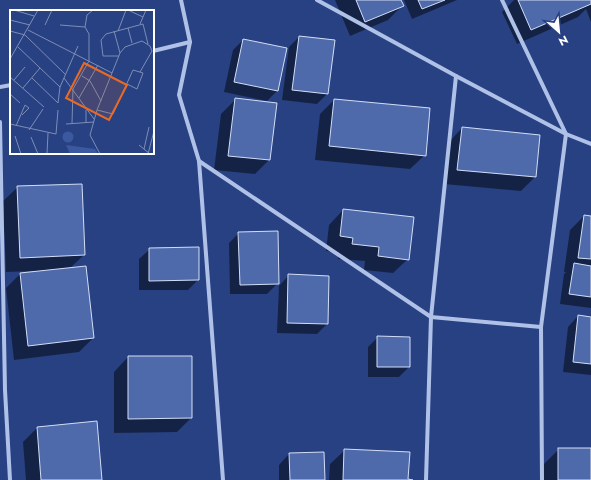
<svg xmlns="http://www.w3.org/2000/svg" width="591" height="480" viewBox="0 0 591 480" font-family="Jost,sans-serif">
  <rect width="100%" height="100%" fill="#274183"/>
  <!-- shadow -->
  <g fill="#0007">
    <polygon points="335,0 400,0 403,5 388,20 350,36"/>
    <polygon points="404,0 457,0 412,19"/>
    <polygon points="514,0 591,0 591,22 586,9 578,17 517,44 502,12"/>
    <polygon points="299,37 334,41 327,94 317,104 282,100 289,47"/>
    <polygon points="243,40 277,91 267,101 224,92 233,50"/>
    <polygon points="236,99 276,104 269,160 255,174 214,170 221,114"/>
    <polygon points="334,100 425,155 410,169 315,160 320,114"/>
    <polygon points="462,128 539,136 535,177 521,191 444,184 448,143"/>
    <polygon points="18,187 84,255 70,268 93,338 79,352 14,360 6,288 20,274 34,272 34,271 6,272 3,201"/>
    <polygon points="343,210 408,259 393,273 364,270 365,261 338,259 339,252 326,251 329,225"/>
    <polygon points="584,216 591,217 591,308 560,304 564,274 566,272 564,272 570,230"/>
    <polygon points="239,233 278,283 267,294 230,294 229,243"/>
    <polygon points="150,249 198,280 188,290 139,290 139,259"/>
    <polygon points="289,275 327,324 317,334 277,333 279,286"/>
    <polygon points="578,316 591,318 591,375 563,372 568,327"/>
    <polygon points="378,337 409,367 399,377 368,377 368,347"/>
    <polygon points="128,357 191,418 177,432 114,433 114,372"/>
    <polygon points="37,428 101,480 26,480 23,442"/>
    <polygon points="559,449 591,449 591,480 544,480 544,464"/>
    <polygon points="345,450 407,480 329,480 330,464"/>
    <polygon points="289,454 324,480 279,480 279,465"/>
  </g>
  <!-- building -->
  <g fill="#4f6aab" stroke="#d3def6">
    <polygon points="356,0 401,0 404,6 365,22"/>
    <polygon points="418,0 445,0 422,9"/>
    <polygon points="518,0 591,0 591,4 531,30"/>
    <polygon points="299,36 335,40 328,94 292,90"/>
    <polygon points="243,39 287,48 278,91 234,82"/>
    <polygon points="235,98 277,103 270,160 228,156"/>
    <polygon points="334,99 430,108 426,156 329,146"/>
    <polygon points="462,127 540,135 536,177 457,170"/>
    <polygon points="82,184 85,255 20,258 17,186"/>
    <polygon points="343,209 414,217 409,260 378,256 379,247 352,244 353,238 340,236"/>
    <polygon points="584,215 591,216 591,259 578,258"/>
    <polygon points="278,231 279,284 240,285 238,232"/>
    <polygon points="199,247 199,280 149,281 149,248"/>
    <polygon points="574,263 591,266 591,297 569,294"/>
    <polygon points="86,266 94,338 28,346 20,273"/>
    <polygon points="288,274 329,276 328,324 287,323"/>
    <polygon points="578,315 591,317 591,364 573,362"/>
    <polygon points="377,336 410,337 410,367 377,367"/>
    <polygon points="128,356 192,356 192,418 128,419"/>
    <polygon points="97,421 102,480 41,480 37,427"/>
    <rect x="558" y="448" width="33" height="32"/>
    <polygon points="344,449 410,452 408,479 413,480 343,480"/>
    <polygon points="324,452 325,480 290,480 289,453"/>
  </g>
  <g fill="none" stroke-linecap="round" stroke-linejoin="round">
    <!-- street -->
    <g stroke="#b0c1e7" stroke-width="4">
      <polyline points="181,0 190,42 179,95 199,161 223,480"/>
      <polyline points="317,0 456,76 566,134 591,144"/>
      <polyline points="502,0 566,134 541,327 542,480"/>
      <polyline points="153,51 190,42"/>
      <polyline points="0,87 11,85"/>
      <polyline points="0,122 5,390 10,480"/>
      <polyline points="199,161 431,317 541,327"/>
      <polyline points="426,480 431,317 456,76"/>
    </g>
  </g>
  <!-- overview -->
  <g transform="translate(10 10)">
    <rect width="144" height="144" fill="#274183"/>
    <path d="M52.5 127a5.5 5.5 0 1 1 11 0a5.5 5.5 0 1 1-11 0ZM56 135 85 139 88 144H60Z" fill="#3c59a0"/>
    <path fill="none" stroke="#7d8db5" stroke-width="1" d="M4 0 24 6M118 0 133 7M0 10 20 15M130 14 136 0M35 15 42 0M50 15 75 17 79 24V51L63 79 62 113M75 17 77 5 83 0M118 18 122 33M18 20 102 63 87 100 80 125 90 144M0 21 15 25 56 65M104 21 110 43M108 21 116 0M8 37 50 77 68 36M109 46H93L91 30 96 24 133 14 138 34M0 49 28 0M102 63 110 43 115 37 132 31 140 36 142 41 130 62M72 66 80 71 91 91M0 67 34 97M22 68 48 93M54 68 84 109M4 70 15 57M13 78 30 58M0 84 10 93M69 88 88 55M48 93 50 77M87 100 103 104 123 60 133 63 127 79 117 74M76 113V100M0 114 46 124 48 100M56 114 84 112M6 116 15 95 19 98 12 105M19 120 33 99M5 126 11 144M21 127 28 144M129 135 140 144M134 139 139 117M37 144 38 123M138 144 144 121"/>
    <path fill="#ea6a24" fill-opacity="0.15" stroke="#ea6a24" stroke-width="2" d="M74 53 117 75 99 110 56 88Z"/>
    <rect width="144" height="144" fill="none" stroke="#fff" stroke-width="2"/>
  </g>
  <!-- north arrow -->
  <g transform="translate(559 32) rotate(153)" stroke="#274183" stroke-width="3" paint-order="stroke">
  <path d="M0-3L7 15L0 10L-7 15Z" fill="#ffffff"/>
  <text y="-6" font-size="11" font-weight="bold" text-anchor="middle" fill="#ffffff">N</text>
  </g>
</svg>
